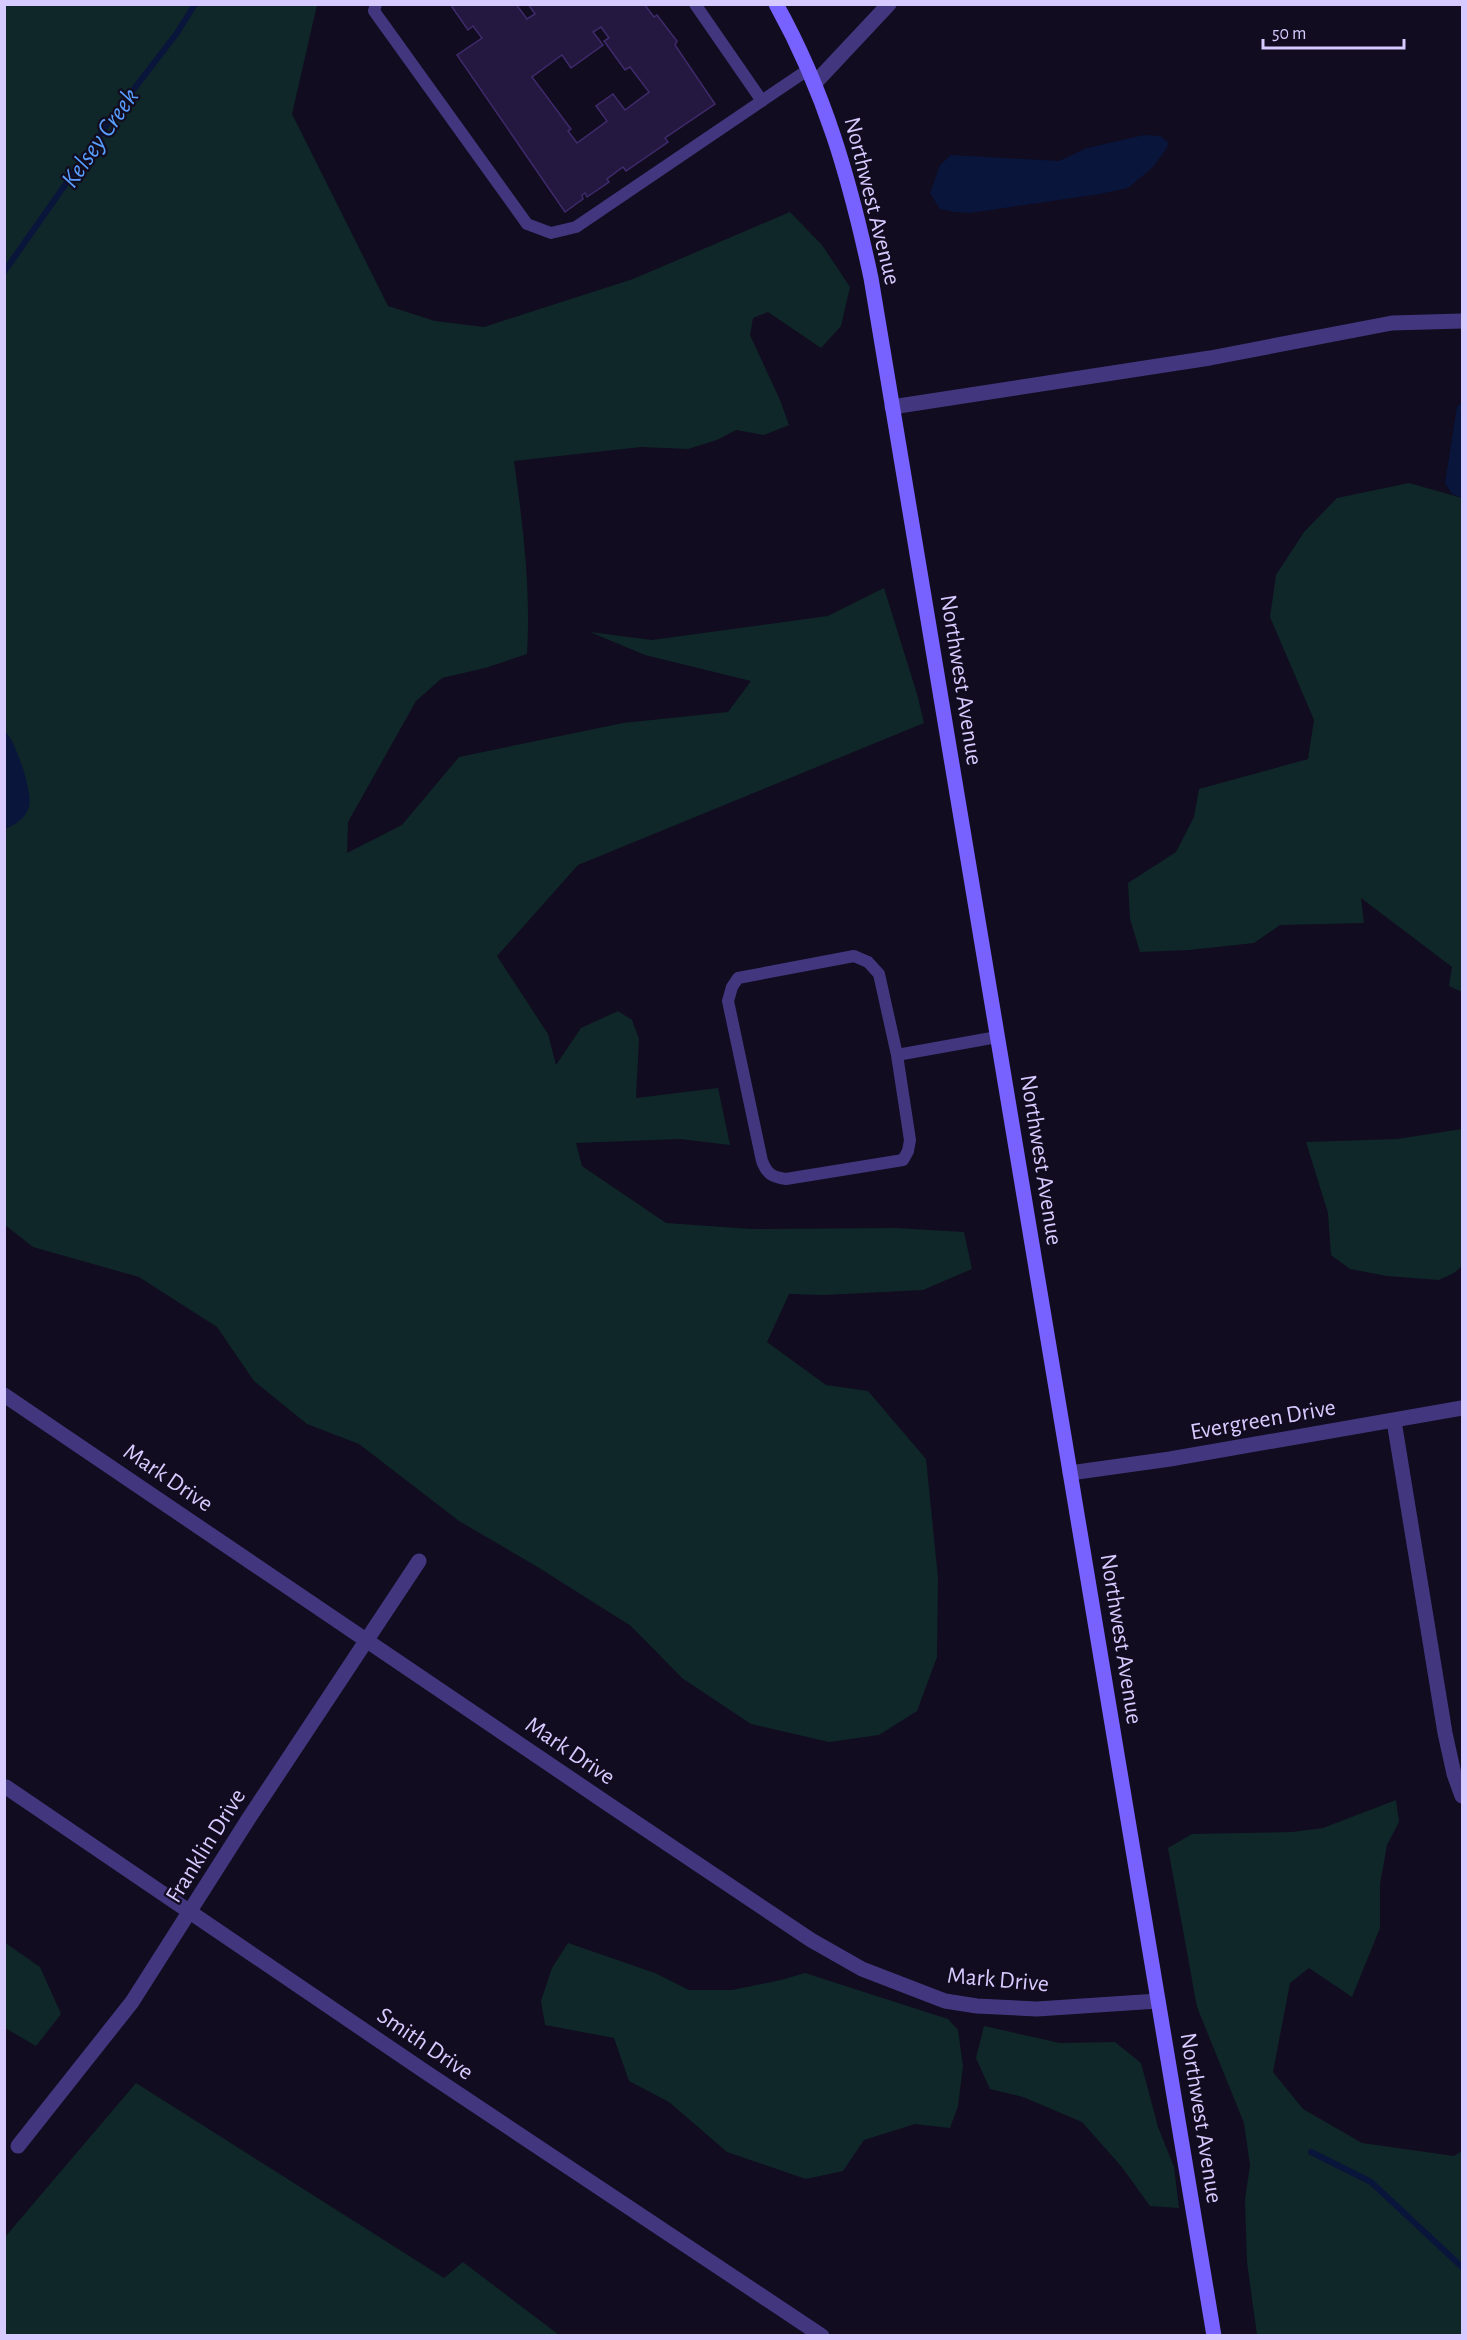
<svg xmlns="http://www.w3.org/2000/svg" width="1467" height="2340" viewBox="0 0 1467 2340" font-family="'Alegreya Sans',sans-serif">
  <rect width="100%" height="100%" fill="#110c1f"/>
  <!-- green -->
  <g fill="#0f2729">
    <path d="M4 5H317L292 114 388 306 435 321 484 327 633 279 790 212 822 245 850 287 841 326 821 348 768 312 753 318 750 335 780 400 789 425 764 435 736 430 717 440 688 449 641 447 514 461C523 526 531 589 527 654L485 668 442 678 416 701 348 822 347 853 402 825 459 757 623 723 728 712 751 681 645 655 590 632 652 640 828 616 884 588 917 694 924 723 578 865 497 956 548 1034 556 1065 581 1028 618 1011 632 1020 639 1039 636 1098 718 1088 730 1145 680 1139 576 1143 582 1166 666 1223 751 1229 895 1228 964 1232 972 1269 923 1290 824 1295 789 1294 767 1342 826 1385 868 1391 926 1459 938 1578 937 1657 917 1711 879 1735 829 1742 751 1724 682 1678 631 1626 536 1566 459 1521 359 1444 307 1424 254 1381 217 1327 139 1277 33 1247 5 1225Z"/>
    <polygon points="1409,483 1462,498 1462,992 1449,986 1452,967 1361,898 1364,923 1280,925 1254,943 1189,950 1140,952 1130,919 1128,883 1176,852 1194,817 1199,789 1308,759 1314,720 1270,617 1276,575 1304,532 1337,498"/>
    <polygon points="1462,1129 1462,1266 1454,1273 1439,1280 1387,1276 1350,1269 1331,1255 1328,1213 1306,1142 1397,1139"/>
    <polygon points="1396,1800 1399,1822 1387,1845 1380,1884 1380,1928 1352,1997 1309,1968 1290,1983 1273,2072 1303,2109 1362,2143 1454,2156 1462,2151 1462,2335 1257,2335 1247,2262 1245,2200 1250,2165 1244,2123 1197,2007 1168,1848 1192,1834 1292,1832 1323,1828"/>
    <polygon points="4,1942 40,1967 61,2014 36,2046 5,2028"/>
    <polygon points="568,1943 655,1973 689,1990 732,1990 781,1980 805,1973 948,2019 958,2030 963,2066 958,2106 950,2128 915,2124 864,2140 843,2171 806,2179 727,2152 669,2102 629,2081 614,2038 545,2025 541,2001 552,1968"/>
    <polygon points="984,2026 1060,2043 1115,2042 1141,2063 1158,2127 1174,2167 1179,2208 1150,2206 1121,2166 1082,2122 1023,2097 990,2089 976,2058"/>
    <polygon points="136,2083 444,2278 463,2262 559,2335 5,2335 5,2237"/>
  </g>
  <!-- water -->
  <g fill="#09153b">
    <polygon points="1144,135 1160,136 1168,142 1167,148 1153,167 1128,188 1100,194 969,213 954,212 940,209 930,193 940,165 951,155 1059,161 1087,148"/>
    <polygon points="1462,402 1462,498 1452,494 1445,483 1457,407"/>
    <path d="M5 731C16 742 33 792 29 807 25 819 15 825 5 829Z"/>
  </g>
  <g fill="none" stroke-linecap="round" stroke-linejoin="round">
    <!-- stream -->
    <g stroke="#09153b" stroke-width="6">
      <polyline points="4,272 114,115 177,33 195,4"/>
      <polyline points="1311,2152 1371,2182 1462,2267"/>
    </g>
  </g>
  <!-- building -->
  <path fill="#251840" stroke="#3f2a6c" stroke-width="1.5" fill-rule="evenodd" d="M454 4H516L527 19 535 14 528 4H644L654 17 657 15 677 41 675 45 715 104 665 138 668 142 626 171 623 167 607 179 609 182 587 197 585 193 582 195 583 199 565 212 457 55 482 38 473 26 468 30 452 7ZM601 27 609 38 604 41 625 70 630 67 649 92 625 110 613 94 596 106 607 121 577 143 568 131 571 129 532 77 562 55 571 68 603 45 593 32Z"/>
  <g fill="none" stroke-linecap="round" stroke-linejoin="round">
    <!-- lane -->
    <g stroke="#42377e" stroke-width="12">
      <polyline points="376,4 374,11 527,224 551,233 576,227 809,69"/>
      <polyline points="695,4 762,101"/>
      <path d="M897 1055 910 1140 908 1151 903 1160 786 1179C772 1177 767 1174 762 1161L728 1001 732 987 738 978 854 956 868 962 879 974 897 1055 997 1037"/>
    </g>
    <!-- street -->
    <g stroke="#42377e" stroke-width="15">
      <polyline points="815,83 889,4"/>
      <polyline points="892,407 1210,358 1392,323 1462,321"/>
      <polyline points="4,1395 611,1806 811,1940 862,1969 945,2001 977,2006 1037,2009 1158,2001"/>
      <polyline points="1394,1421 1445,1733 1454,1774 1462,1796"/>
      <polyline points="1070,1473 1170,1459 1462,1408"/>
      <polyline points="6,1787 424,2071 822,2336"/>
      <polyline points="18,2146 132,2002 249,1818 419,1561"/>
    </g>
    <!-- secondary -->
    <path stroke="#7761ff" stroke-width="15" d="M776 4C825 92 850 180 871 278L1214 2336"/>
  </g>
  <g text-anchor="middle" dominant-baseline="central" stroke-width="4.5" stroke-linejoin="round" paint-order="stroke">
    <!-- street labels -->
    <g font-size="24" fill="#d6caff" stroke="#110c1f">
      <text transform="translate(872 201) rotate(76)">Northwest Avenue</text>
      <text transform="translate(961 680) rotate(81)">Northwest Avenue</text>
      <text transform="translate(1041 1160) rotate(81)">Northwest Avenue</text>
      <text transform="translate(1263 1420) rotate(-10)">Evergreen Drive</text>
      <text transform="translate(168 1478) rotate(34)">Mark Drive</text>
      <text transform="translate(1121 1639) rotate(81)">Northwest Avenue</text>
      <text transform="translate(570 1751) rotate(34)">Mark Drive</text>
      <text transform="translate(206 1846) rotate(-58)">Franklin Drive</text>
      <text transform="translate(998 1980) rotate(5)">Mark Drive</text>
      <text transform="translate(425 2044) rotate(34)">Smith Drive</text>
      <text transform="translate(1201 2118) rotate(81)">Northwest Avenue</text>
    </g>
    <!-- water labels -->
    <g font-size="26" font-style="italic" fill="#589eff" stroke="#110c1f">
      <text transform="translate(100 138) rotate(-55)">Kelsey Creek</text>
    </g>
  </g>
  <!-- border -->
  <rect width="1467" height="2340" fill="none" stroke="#d6caff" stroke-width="12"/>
  <!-- scale -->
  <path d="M1263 39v9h141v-9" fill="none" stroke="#d6caff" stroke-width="3"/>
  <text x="1272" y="39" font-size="18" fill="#d6caff" stroke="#110c1f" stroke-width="4.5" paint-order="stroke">50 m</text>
</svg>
